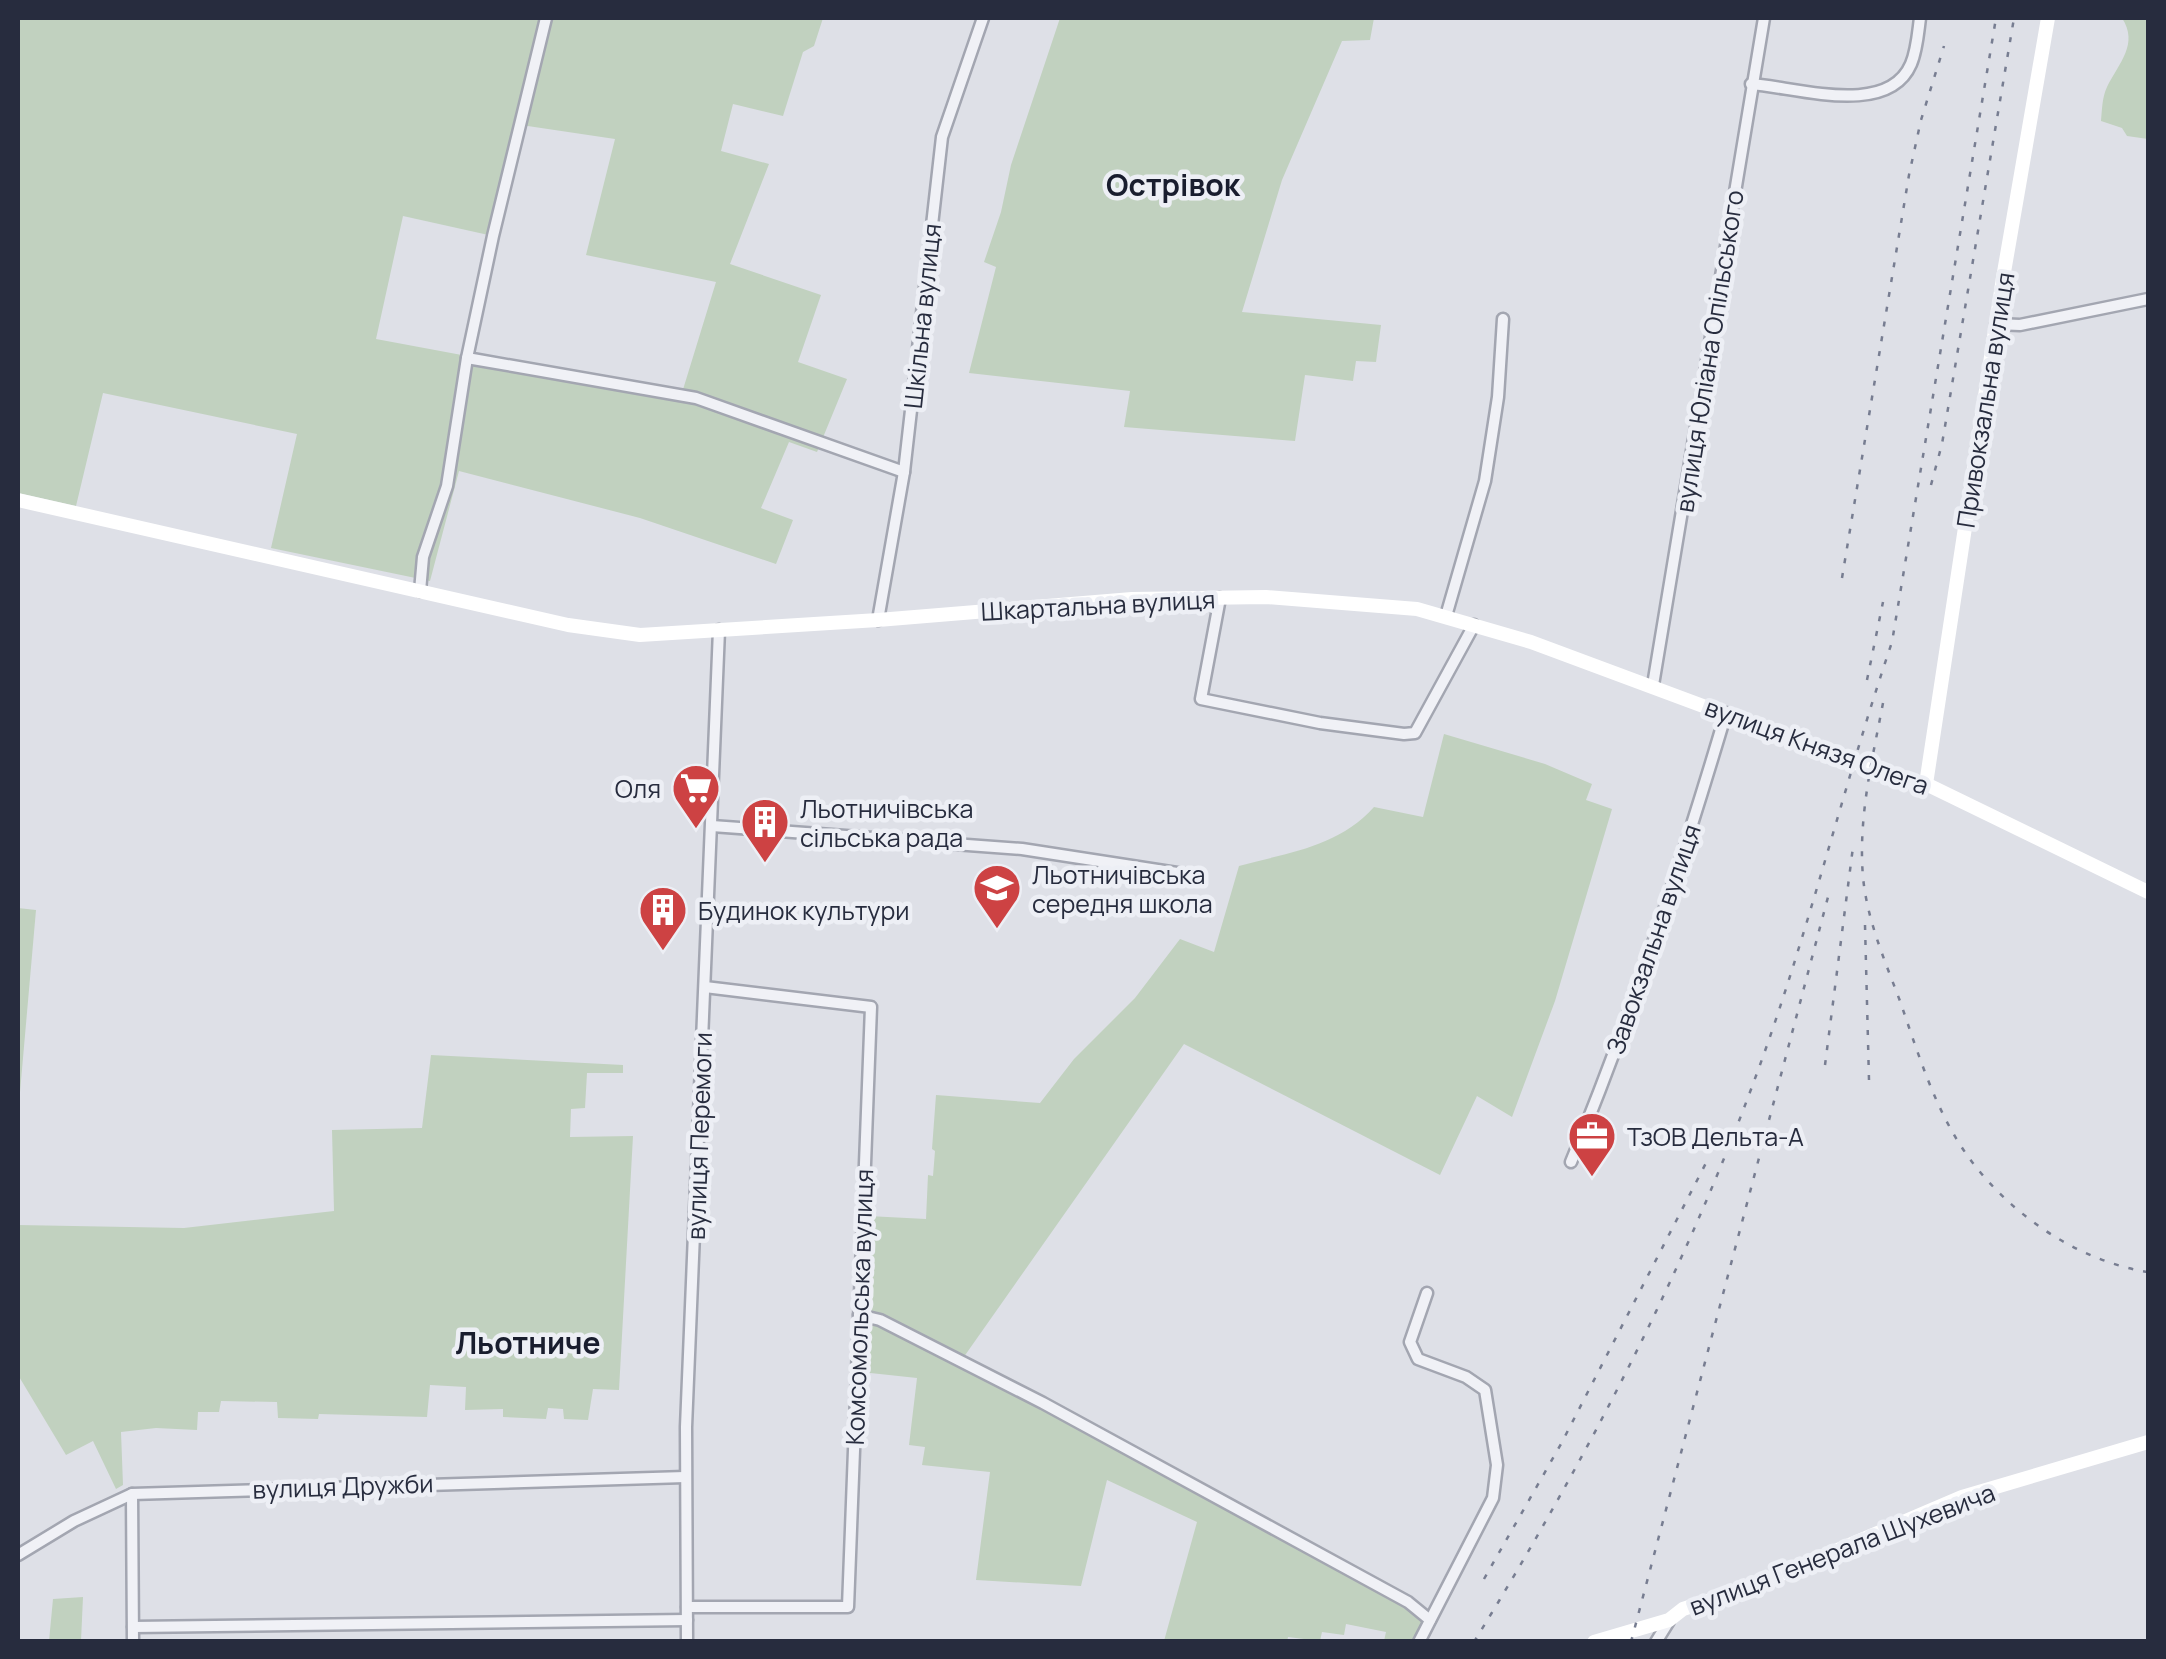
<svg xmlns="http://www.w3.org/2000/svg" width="2166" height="1659" viewBox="0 0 2166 1659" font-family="Manrope,sans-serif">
  <rect width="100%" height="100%" fill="#dee0e7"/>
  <!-- green -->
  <g fill="#c1d1bf" fill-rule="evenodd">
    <path d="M18 18H823L814 46 803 52 783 116 733 104 721 151 769 164 730 264 821 295 798 362 847 379 817 452 789 442 761 508 793 520 776 564 640 518 459 471 430 581 271 548 297 434 103 393 76 506 18 493ZM521 125 615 139 586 255 716 282 681 396 376 339 403 216 493 236Z"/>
    <polygon points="1060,18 1374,18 1370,40 1342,41 1282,180 1242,312 1381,325 1376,362 1356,361 1353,381 1305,375 1295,441 1124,427 1130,391 969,373 996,267 984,262 1001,212 1011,165"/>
    <path d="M2122 18H2148V139L2127 136 2122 128 2101 121C2102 111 2102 97 2107 87 2119 63 2139 44 2122 18Z"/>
    <path d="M1444 734 1545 764 1592 784 1586 800 1612 809 1555 1001 1512 1117 1477 1096 1440 1175 1184 1044 961 1361 1425 1616 1413 1641H1384L1386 1632 1346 1624 1344 1635 1322 1632 1320 1641 1288 1637 1287 1642 1164 1641 1197 1522 1107 1480 1081 1586 976 1580 990 1472 922 1465 925 1447 909 1445 917 1378 861 1372 868 1216 926 1219 928 1175 933 1176 935 1151 932 1149 936 1095 1040 1103 1074 1059 1135 998 1180 939 1214 952 1239 866C1290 852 1338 847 1374 807L1423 817Z"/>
    <polygon points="18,908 36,910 18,1115"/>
    <polygon points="431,1055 623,1065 623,1073 587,1073 585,1108 571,1109 570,1137 633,1136 619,1390 593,1389 588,1420 564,1419 563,1409 548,1408 546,1419 503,1417 503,1409 465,1410 466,1387 430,1385 427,1417 319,1414 318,1419 278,1418 277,1402 221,1401 219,1412 198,1412 197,1430 156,1428 121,1432 123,1485 116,1489 93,1441 66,1455 18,1375 18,1225 184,1228 334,1211 332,1130 422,1128"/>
    <polygon points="83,1597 81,1641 49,1641 53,1599"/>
  </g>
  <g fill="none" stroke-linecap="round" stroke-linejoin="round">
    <!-- street casing -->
    <g stroke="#a3a6b1" stroke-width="15">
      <g id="street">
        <path d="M1751 84C1795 87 1888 118 1911 64 1917 50 1918 33 1920 18"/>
        <polyline points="1996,324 2020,325 2148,299"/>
        <polyline points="467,358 696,398 904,472"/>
        <polyline points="420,591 423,557 447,486 467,358 493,236 546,18"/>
        <polyline points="1220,598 1201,699 1320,723 1404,734 1415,733 1474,625"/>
        <polyline points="1446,616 1485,481 1498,397 1503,319"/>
        <polyline points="878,620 904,472 942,137 983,18"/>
        <polyline points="1653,685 1764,18"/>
        <polyline points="712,826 1022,849 1190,875"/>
        <path d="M1571 1162C1632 1015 1681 865 1726 713"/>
        <polyline points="859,1315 880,1320 1043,1403 1408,1602 1430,1620"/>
        <polyline points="132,1494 133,1642"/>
        <polyline points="18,1555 74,1521 132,1494 685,1477"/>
        <polyline points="687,1607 848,1607 871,1007 705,987"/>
        <polyline points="133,1627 687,1620"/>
        <polyline points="687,1642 686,1427 719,630"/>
        <polyline points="1419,1642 1493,1498 1497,1465 1485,1390 1466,1377 1418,1359 1410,1342 1427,1293"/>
        <polyline points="1656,1642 1669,1621"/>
      </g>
    </g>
    <!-- street -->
    <use href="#street" stroke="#f0f1f6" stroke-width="10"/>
    <!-- secondary -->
    <g stroke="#fff" stroke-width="14">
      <polyline points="18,500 568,625 640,635 878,620 1132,599 1266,597 1417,609 1531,642 1867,767 1926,784 2148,892"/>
      <polyline points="1926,784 2003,278 2048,18"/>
      <polyline points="1594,1642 1669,1620 1683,1609 1751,1587 1962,1497 2148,1442"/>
    </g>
    <!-- rail -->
    <g stroke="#777d91" stroke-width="2.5" stroke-dasharray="5 10" stroke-linecap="butt">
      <polyline points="1931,485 1942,444 2014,18"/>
      <polyline points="1842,578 1909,175 1921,120 1944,46"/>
      <polyline points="1867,680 1883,602"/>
      <path d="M1883 703C1872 761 1858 818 1863 877 1867 920 1885 961 1900 1001 1918 1053 1935 1110 1967 1155 2008 1213 2077 1261 2148 1272"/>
      <polyline points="1865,925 1869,1080"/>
      <polyline points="1825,1065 1853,847"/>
      <polyline points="1484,1579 1561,1444 1706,1163"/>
      <path d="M1474 1642C1594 1447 1700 1242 1774 1025 1817 898 1849 769 1892 642L1996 18"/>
      <polyline points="1631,1642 1828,897"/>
    </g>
  </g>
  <!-- icons -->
  <defs>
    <g id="supermarket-pin" transform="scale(2.5)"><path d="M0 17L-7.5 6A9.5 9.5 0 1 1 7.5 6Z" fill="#cd4243" stroke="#edeff5"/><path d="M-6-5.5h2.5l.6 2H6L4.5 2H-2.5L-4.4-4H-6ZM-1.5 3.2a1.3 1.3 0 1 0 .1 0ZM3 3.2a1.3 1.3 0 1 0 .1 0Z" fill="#fff"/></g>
    <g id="building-pin" transform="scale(2.5)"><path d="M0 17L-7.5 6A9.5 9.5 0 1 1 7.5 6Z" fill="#cd4243" stroke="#edeff5"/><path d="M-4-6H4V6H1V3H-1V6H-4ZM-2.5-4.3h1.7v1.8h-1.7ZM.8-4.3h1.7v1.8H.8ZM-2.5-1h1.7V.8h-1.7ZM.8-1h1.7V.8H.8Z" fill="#fff"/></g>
    <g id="school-pin" transform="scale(2.5)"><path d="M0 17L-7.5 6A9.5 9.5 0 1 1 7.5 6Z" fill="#cd4243" stroke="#edeff5"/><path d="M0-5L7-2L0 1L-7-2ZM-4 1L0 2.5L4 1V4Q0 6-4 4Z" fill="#fff"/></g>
    <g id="office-pin" transform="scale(2.5)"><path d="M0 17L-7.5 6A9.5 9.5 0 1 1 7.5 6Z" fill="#cd4243" stroke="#edeff5"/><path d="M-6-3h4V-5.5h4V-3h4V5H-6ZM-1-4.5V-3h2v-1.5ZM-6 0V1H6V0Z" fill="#fff"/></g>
  </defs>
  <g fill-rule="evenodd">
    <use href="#supermarket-pin" x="696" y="788"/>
    <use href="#building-pin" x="765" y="822"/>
    <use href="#school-pin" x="997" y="888"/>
    <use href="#building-pin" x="663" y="910"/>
    <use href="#office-pin" x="1592" y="1136"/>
  </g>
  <g text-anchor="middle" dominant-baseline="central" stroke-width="9" stroke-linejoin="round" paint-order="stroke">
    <!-- street labels -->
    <g font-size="25" fill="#272c3e" stroke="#edeff5">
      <text transform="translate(922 316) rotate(-84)">Шкільна вулиця</text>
      <text transform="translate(1709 351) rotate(-81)">вулиця Юліана Опільського</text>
      <text transform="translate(1985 400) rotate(-81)">Привокзальна вулиця</text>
      <text transform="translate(1098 605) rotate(-3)">Шкартальна вулиця</text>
      <text transform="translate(1817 746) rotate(20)">вулиця Князя Олега</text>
      <text transform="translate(1653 939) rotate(-71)">Завокзальна вулиця</text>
      <text transform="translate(699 1136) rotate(-88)">вулиця Перемоги</text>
      <text transform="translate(859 1307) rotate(-88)">Комсомольська вулиця</text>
      <text transform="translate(343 1486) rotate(-2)">вулиця Дружби</text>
      <text transform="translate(1842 1549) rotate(-21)">вулиця Генерала Шухевича</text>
    </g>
    <!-- poi labels -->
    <g font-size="25" fill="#272c3e" stroke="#edeff5" text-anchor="start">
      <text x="661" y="788" text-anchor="end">Оля</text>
      <text x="800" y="808">Льотничівська<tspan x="800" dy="29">сільська рада</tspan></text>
      <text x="1032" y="874">Льотничівська<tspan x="1032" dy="29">середня школа</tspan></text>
      <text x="698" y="910">Будинок культури</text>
      <text x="1627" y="1136">ТзОВ Дельта-А</text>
    </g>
    <!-- quarter labels -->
    <g font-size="30" font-weight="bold" fill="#191d2e" stroke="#edeff5">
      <text x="1173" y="184">Острівок</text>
      <text x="528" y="1342">Льотниче</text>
    </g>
  </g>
  <!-- border -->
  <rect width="2166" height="1659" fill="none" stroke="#272c3e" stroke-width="40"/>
</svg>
